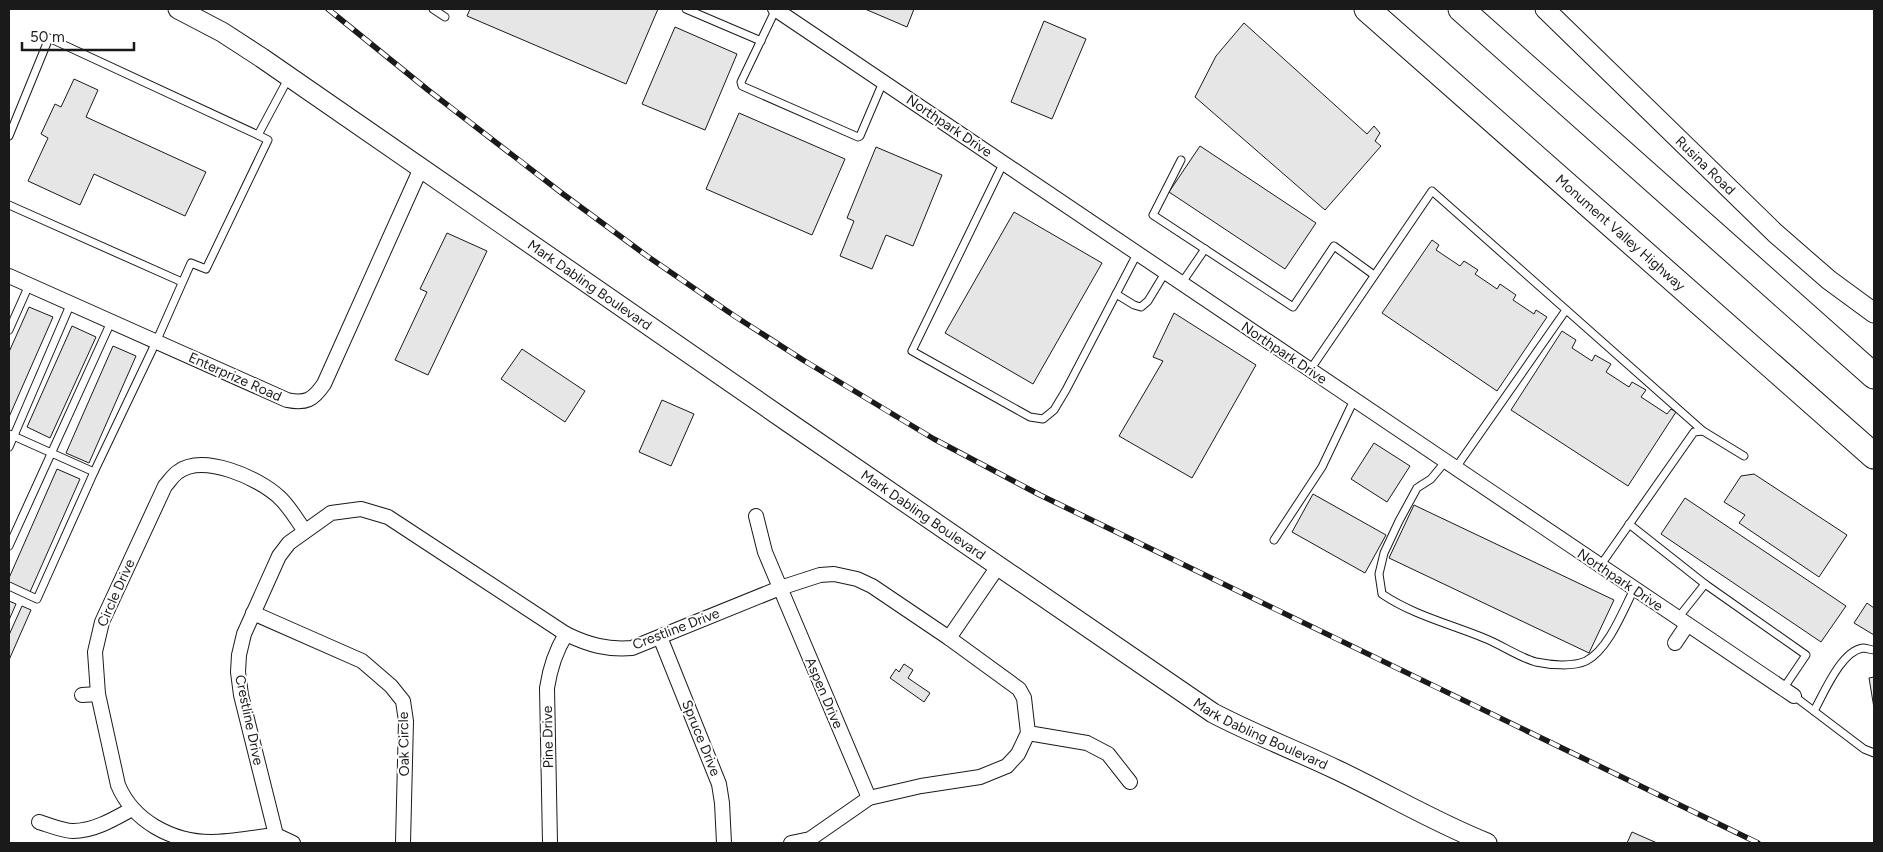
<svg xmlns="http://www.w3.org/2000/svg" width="1883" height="852" viewBox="0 0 1883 852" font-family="Figtree,sans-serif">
  <rect width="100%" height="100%" fill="#fff"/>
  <!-- building -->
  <g fill="#e6e6e6" stroke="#1a1a1a">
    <polygon points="470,9 658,9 626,84 467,16"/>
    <polygon points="865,9 914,9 907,27"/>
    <polygon points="1044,21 1086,39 1052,119 1011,102"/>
    <polygon points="1244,23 1367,134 1374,126 1380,133 1375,141 1381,146 1325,210 1195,97 1216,56"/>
    <polygon points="675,27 737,54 705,130 642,104"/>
    <polygon points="74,79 98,90 86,117 206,172 185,216 94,174 80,205 28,181 48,138 41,134 55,104 61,107"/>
    <polygon points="739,113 845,159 812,235 706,189"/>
    <polygon points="1200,146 1316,223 1285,269 1169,192"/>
    <polygon points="876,147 942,175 913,246 886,235 872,269 840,256 854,221 847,218"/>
    <polygon points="1014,212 1102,263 1033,384 945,333"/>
    <polygon points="447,233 487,251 428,375 395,360 427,292 420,289"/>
    <polygon points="1432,240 1439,245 1436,250 1460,266 1464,261 1478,270 1475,274 1497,289 1500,284 1516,295 1513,300 1534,314 1536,310 1547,317 1497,391 1382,313"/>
    <polygon points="29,307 53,317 9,417 9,352"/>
    <polygon points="1174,313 1256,365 1192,478 1119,436 1163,361 1153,357"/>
    <polygon points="72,326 96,337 50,438 27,427"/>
    <polygon points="1562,331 1576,340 1572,348 1592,361 1595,355 1611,364 1606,372 1629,387 1632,382 1646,390 1641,397 1667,414 1671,409 1676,412 1628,486 1511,410"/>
    <polygon points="113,346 136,356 89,463 66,453"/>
    <polygon points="522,349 585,391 565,422 501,379"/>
    <polygon points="662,400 694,414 671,466 639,452"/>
    <polygon points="1374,443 1410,466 1387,502 1351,479"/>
    <polygon points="57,469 80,479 30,592 9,583 9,578"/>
    <polygon points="1754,474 1847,535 1819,577 1739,523 1745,515 1724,502 1741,476"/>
    <polygon points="1313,494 1386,535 1365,573 1292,532"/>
    <polygon points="1685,498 1846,606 1821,642 1661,534"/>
    <polygon points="1414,505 1614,600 1589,653 1389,558"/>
    <polygon points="9,601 16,604 9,620"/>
    <polygon points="1867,603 1874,608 1874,635 1854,623"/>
    <polygon points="22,606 31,610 9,660 9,635"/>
    <polygon points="904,664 913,670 908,678 930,693 924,702 890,678 896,669 899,672"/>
    <polygon points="1874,677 1874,708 1869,678"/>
    <polygon points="1632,832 1657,843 1627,843"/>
  </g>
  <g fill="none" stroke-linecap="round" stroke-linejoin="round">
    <!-- lane casing -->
    <g stroke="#1a1a1a" stroke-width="9">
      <g id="lane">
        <polyline points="433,9 445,17"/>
        <polyline points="686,9 761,41"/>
        <polyline points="776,9 741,82 742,86 858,137 860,136 883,82"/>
        <polyline points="9,136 49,38 258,135 289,77"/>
        <polyline points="1181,160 1153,215 1293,307 1334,246 1374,275"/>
        <polyline points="1003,164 912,351 1030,417 1043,419 1054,410 1066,390 1137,254"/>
        <polyline points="9,205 182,282"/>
        <polyline points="1181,284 1205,249"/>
        <polyline points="1116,294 1134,305 1141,307 1148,301 1165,273"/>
        <polyline points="9,330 29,285"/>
        <polyline points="1310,370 1432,191 1703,431"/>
        <polyline points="9,434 94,472 37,599 9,586"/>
        <polyline points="9,447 71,303"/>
        <path d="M1445 462 1431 479 1417 488 1399 521 1384 553 1379 574 1382 594C1413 615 1450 624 1484 638 1500 644 1520 658 1536 662 1550 665 1573 667 1586 661 1608 650 1623 611 1634 589"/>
        <polyline points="1455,469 1566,310"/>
        <polyline points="94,472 156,342 191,263 206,269 268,140 258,135"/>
        <polyline points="1629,524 1705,584 1678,618"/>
        <polyline points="1274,540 1322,467 1354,400"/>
        <polyline points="9,546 111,322"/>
        <polyline points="1600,566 1694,432 1703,431 1744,456"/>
        <polyline points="1705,584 1806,655 1783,689"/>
        <polyline points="1794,696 1864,749 1874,753"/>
        <path d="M1814 711C1824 693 1841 651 1863 648 1866 648 1871 650 1874 650"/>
      </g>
    </g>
    <!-- street casing -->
    <g stroke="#1a1a1a" stroke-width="16">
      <g id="street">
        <polyline points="775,9 1794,696"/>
        <path d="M9 276 287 400C306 404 313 400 324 384L421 168"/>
        <polyline points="756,516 765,552 869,798"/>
        <polyline points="253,613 362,661 391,686 403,701 406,721 403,843"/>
        <polyline points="660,637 719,784 722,803 724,843"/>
        <polyline points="949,638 999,565"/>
        <polyline points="1675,643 1687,625"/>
        <polyline points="82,695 98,694"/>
        <polyline points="1028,733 1087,743 1108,754 1130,782"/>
        <path d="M39 822C49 825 63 831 73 831 94 831 114 819 132 809"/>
        <path d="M276 835 241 695 238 672 239 655 244 634 279 556 289 543 331 513 361 509 388 517 566 634C589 645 607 650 632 648L780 588 820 575 834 574 857 579 872 586 949 638 1019 689 1024 698 1028 733 1018 754 1007 766 980 777 921 786 869 798 810 839 791 843"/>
        <path d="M276 835C255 837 232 842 211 842 172 842 133 821 118 785L98 694 95 652 102 622 165 486C169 482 173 475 178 472 203 453 259 478 279 497 289 506 296 519 305 531"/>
        <polyline points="276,835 293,843"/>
        <path d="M550 843 547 688C550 668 555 652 566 634"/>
      </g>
    </g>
    <!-- secondary casing -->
    <g stroke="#1a1a1a" stroke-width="21">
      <g id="secondary">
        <path id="s1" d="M178 9 222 32 262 58 791 424 1213 713C1253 734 1295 750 1335 769 1386 793 1434 822 1487 843"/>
        <path id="s2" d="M1545 9 1775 233 1829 280 1874 313"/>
      </g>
    </g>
    <!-- highway casing -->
    <g stroke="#1a1a1a" stroke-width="27">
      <g id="highway">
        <path id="s3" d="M1367 9 1874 456"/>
        <polyline points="1461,9 1874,376"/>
      </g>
    </g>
    <!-- lane -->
    <use href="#lane" stroke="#fff" stroke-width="7"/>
    <!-- street -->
    <use href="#street" stroke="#fff" stroke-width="14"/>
    <!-- secondary -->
    <use href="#secondary" stroke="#fff" stroke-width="19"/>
    <!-- highway -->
    <use href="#highway" stroke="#fff" stroke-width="25"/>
    <!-- rail casing -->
    <g stroke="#1a1a1a" stroke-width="5.5">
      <polyline id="rail" points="328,9 428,90 563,194 647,256 733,315 803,360 934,439 1040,495 1758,843"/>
    </g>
    <!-- rail -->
    <use href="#rail" stroke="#fff" stroke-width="4" stroke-dasharray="11" stroke-linecap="butt"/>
  </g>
  <g text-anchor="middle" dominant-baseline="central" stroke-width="4" stroke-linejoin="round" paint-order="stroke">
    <!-- street labels -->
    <g font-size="14" fill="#1a1a1a" stroke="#fff">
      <text transform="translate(949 126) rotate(34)">Northpark Drive</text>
      <text stroke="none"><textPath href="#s2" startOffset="224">Rusina Road</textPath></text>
      <text stroke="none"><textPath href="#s3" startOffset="338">Monument Valley Highway</textPath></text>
      <text stroke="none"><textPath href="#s1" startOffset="496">Mark Dabling Boulevard</textPath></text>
      <text transform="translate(1284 353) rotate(34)">Northpark Drive</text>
      <text transform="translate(235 377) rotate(24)">Enterprize Road</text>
      <text stroke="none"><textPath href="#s1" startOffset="901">Mark Dabling Boulevard</textPath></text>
      <text transform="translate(1620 580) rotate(34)">Northpark Drive</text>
      <text transform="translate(116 593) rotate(-66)">Circle Drive</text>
      <text transform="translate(676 629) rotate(-21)">Crestline Drive</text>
      <text transform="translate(824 693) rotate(67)">Aspen Drive</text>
      <text transform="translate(249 720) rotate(78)">Crestline Drive</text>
      <text stroke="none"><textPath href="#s1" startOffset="1304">Mark Dabling Boulevard</textPath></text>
      <text transform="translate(548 737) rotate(-91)">Pine Drive</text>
      <text transform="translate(701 738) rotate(68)">Spruce Drive</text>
      <text transform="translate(404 744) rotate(-91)">Oak Circle</text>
    </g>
  </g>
  <!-- border -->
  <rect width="1883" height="852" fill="none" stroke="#1a1a1a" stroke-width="20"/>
  <!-- scale -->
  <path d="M22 42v8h112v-8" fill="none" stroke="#1a1a1a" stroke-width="2.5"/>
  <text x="30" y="42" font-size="15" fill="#1a1a1a" stroke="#ffffff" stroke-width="4" paint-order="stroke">50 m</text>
</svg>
